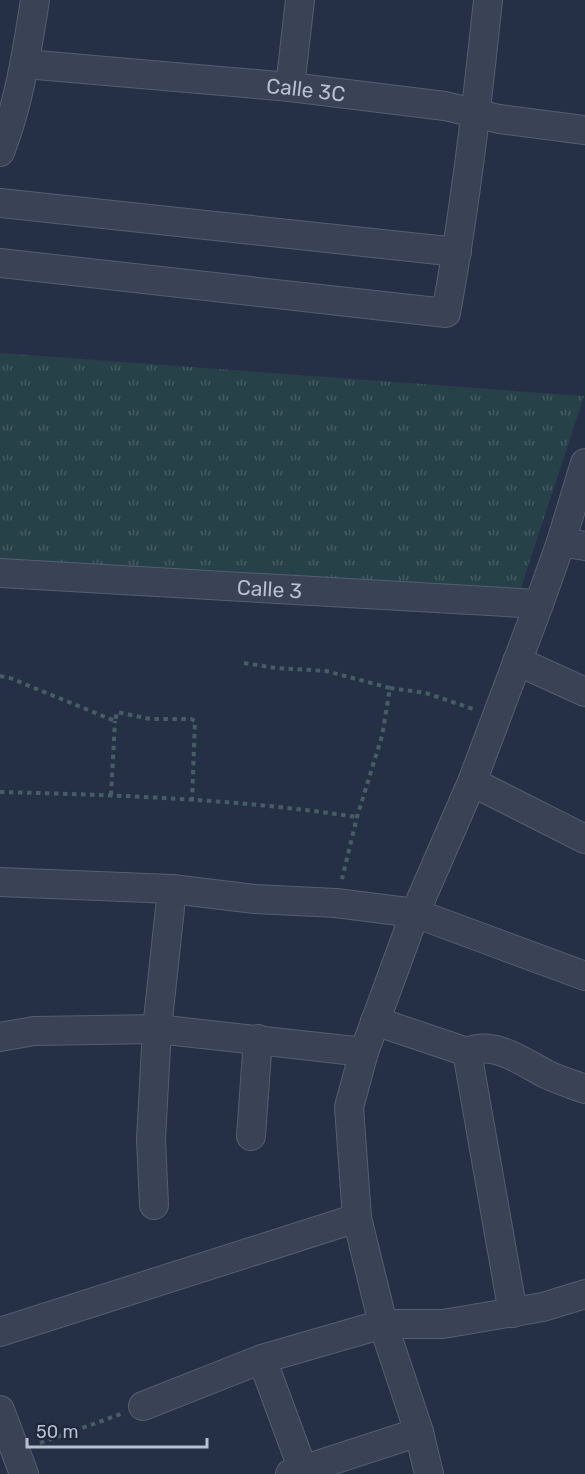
<svg xmlns="http://www.w3.org/2000/svg" width="585" height="1474" viewBox="0 0 585 1474" font-family="Rubik,sans-serif">
  <defs>
    <pattern id="grass-tufts" width="24" height="20" patternUnits="userSpaceOnUse" patternTransform="scale(1.5)"><rect width="24" height="20" fill="#274148"/><path d="M3 7l-1-3M5 7V3M7 7l1-3M15 17l-1-3M17 17v-4M19 17l1-3" fill="none" stroke="#445b61"/></pattern>
  </defs>
  <rect width="100%" height="100%" fill="#253047"/>
  <!-- grass -->
  <polygon fill="url(#grass-tufts)" points="0,353 584,396 518,597 0,566"/>
  <g fill="none" stroke-linecap="round" stroke-linejoin="round">
    <!-- street casing -->
    <g stroke="#555e71" stroke-width="30">
      <g id="street">
        <path id="s1" d="M25 64 290 87 445 106 499 119 585 130"/>
        <polyline points="290,87 300,0"/>
        <path d="M0 152C19 104 27 51 35 0"/>
        <polyline points="0,203 457,252"/>
        <path d="M0 263 446 313C465 209 477 105 488 0"/>
        <polyline points="561,542 585,546"/>
        <path id="s2" d="M0 573 539 604"/>
        <polyline points="517,661 585,692"/>
        <polyline points="472,782 585,839"/>
        <polyline points="0,882 172,889 255,899 336,903 415,913 585,976"/>
        <polyline points="375,1021 467,1052 513,1313"/>
        <polyline points="0,1037 34,1031 157,1029 364,1052"/>
        <path d="M467 1052C494 1040 523 1062 546 1074 558 1080 572 1084 585 1089"/>
        <polyline points="251,1136 258,1039"/>
        <polyline points="154,1205 151,1139 157,1029 172,889"/>
        <polyline points="0,1332 357,1218"/>
        <polyline points="262,1359 303,1470"/>
        <polyline points="143,1406 262,1359 383,1324 443,1324 543,1307 585,1294"/>
        <polyline points="0,1410 24,1474"/>
        <polyline points="290,1474 419,1432"/>
        <polyline points="429,1474 419,1432 383,1324 357,1218 349,1107 364,1052 415,913 472,782 539,604 561,542 585,463"/>
      </g>
    </g>
    <!-- path -->
    <g stroke="#465e63" stroke-width="4" stroke-dasharray="4.5 4.5" stroke-linecap="butt">
      <polyline points="244,663 276,668 326,671 390,688 382,736 357,817 342,879"/>
      <polyline points="0,676 10,678 115,721 117,712 150,719 191,719 195,721 192,801"/>
      <polyline points="390,688 426,693 473,709"/>
      <path d="M0 792C119 795 239 799 357 817"/>
      <polyline points="111,795 115,721"/>
      <polyline points="40,1443 121,1414"/>
    </g>
    <!-- street -->
    <use href="#street" stroke="#3a4356" stroke-width="28"/>
  </g>
  <g text-anchor="middle" dominant-baseline="central" stroke-width="4.5" stroke-linejoin="round" paint-order="stroke">
    <!-- street labels -->
    <g font-size="21" fill="#b8bfcf" stroke="#1e283c">
      <text stroke="none"><textPath href="#s1" startOffset="282">Calle 3C</textPath></text>
      <text stroke="none"><textPath href="#s2" startOffset="270">Calle 3</textPath></text>
    </g>
  </g>
  <!-- scale -->
  <path d="M27 1438v9h180v-9" fill="none" stroke="#b8bfcf" stroke-width="3"/>
  <text x="36" y="1438" font-size="18" fill="#b8bfcf" stroke="#1e283c" stroke-width="4.5" paint-order="stroke">50 m</text>
</svg>
